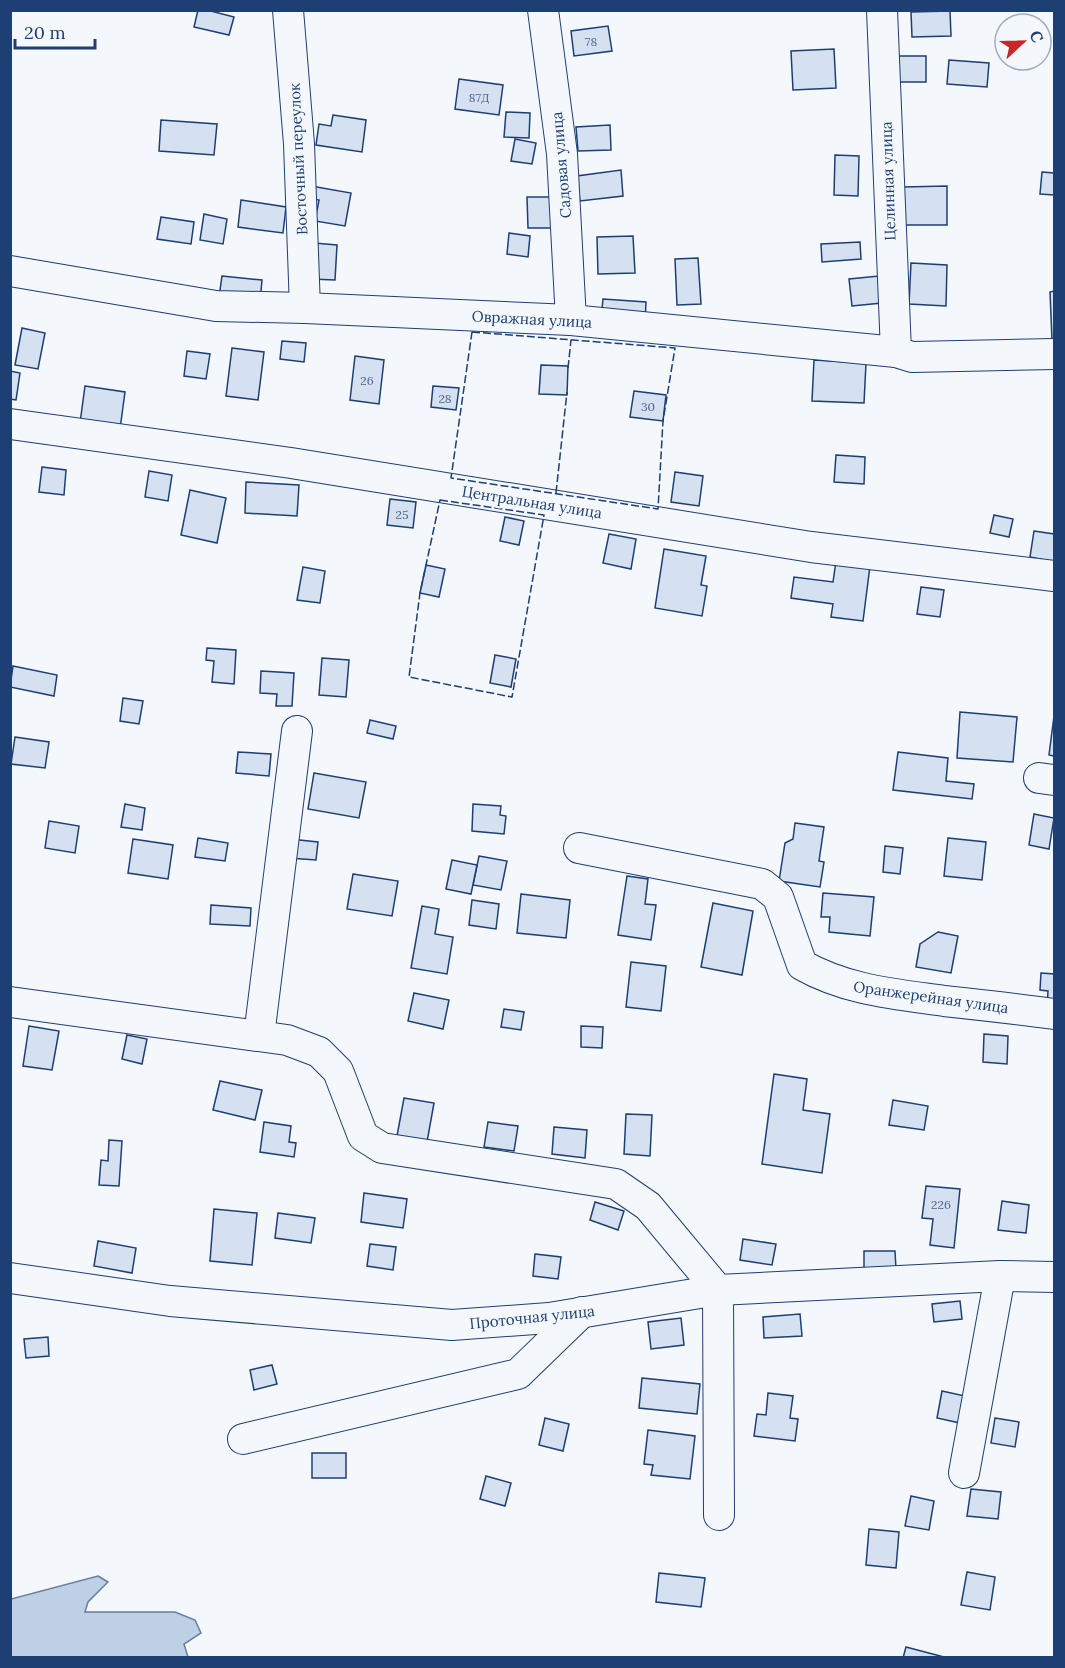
<svg xmlns="http://www.w3.org/2000/svg" width="1065" height="1668" viewBox="0 0 1065 1668" font-family="Lora,serif">
  <rect width="100%" height="100%" fill="#f4f7fb"/>
  <!-- water -->
  <polygon fill="#bed0e5" stroke="#687fa3" stroke-width="1.5" points="98,1576 108,1582 88,1602 85,1612 175,1612 195,1620 201,1633 184,1644 188,1657 11,1657 11,1599"/>
  <!-- building -->
  <g fill="#d5e0f0" stroke="#1d3f73" stroke-width="1.5">
    <polygon points="198,10 207,10 234,17 229,35 194,27"/>
    <polygon points="950,11 951,36 912,37 911,12"/>
    <polygon points="608,26 612,51 574,56 571,31"/>
    <polygon points="834,49 836,88 793,90 791,51"/>
    <rect x="898" y="56" width="28" height="26"/>
    <polygon points="949,60 989,63 987,87 947,84"/>
    <polygon points="459,79 503,85 499,115 455,109"/>
    <polygon points="506,112 530,113 529,138 504,137"/>
    <polygon points="333,115 366,120 362,152 316,145 319,124 331,126"/>
    <polygon points="161,120 217,124 214,155 159,151"/>
    <polygon points="610,125 611,150 578,151 576,127"/>
    <polygon points="515,139 536,143 532,164 511,161"/>
    <polygon points="835,155 859,156 858,196 834,195"/>
    <polygon points="621,170 623,196 580,201 577,176"/>
    <polygon points="1042,172 1054,173 1054,195 1040,194"/>
    <polygon points="311,186 351,193 345,226 315,221 319,200 308,198"/>
    <polygon points="947,186 947,225 903,225 903,187"/>
    <polygon points="527,197 555,197 555,228 528,228"/>
    <polygon points="241,200 286,207 283,233 238,227"/>
    <polygon points="204,214 227,219 223,244 200,240"/>
    <polygon points="161,217 194,222 191,244 157,239"/>
    <polygon points="509,233 530,236 528,257 507,254"/>
    <polygon points="633,236 635,273 598,274 597,237"/>
    <polygon points="860,242 861,259 822,262 821,244"/>
    <polygon points="314,243 337,245 335,280 311,279"/>
    <polygon points="698,258 701,304 677,305 675,259"/>
    <polygon points="911,263 947,265 946,306 909,304"/>
    <polygon points="222,276 262,280 260,302 219,297"/>
    <polygon points="879,276 882,303 852,306 849,279"/>
    <polygon points="1054,291 1054,340 1052,340 1050,292"/>
    <polygon points="603,299 646,302 645,322 601,319"/>
    <polygon points="22,328 45,333 38,369 15,365"/>
    <polygon points="282,341 306,343 304,362 280,359"/>
    <polygon points="232,348 264,352 258,400 226,396"/>
    <polygon points="187,351 210,354 206,379 184,376"/>
    <polygon points="355,356 384,360 379,404 350,400"/>
    <polygon points="814,360 866,363 864,403 812,401"/>
    <polygon points="541,365 568,366 567,395 539,394"/>
    <polygon points="10,371 20,373 16,400 10,399"/>
    <polygon points="85,386 125,392 120,429 80,423"/>
    <polygon points="433,386 459,388 456,410 431,407"/>
    <polygon points="634,391 666,395 663,421 630,417"/>
    <polygon points="836,455 865,457 864,484 834,482"/>
    <polygon points="42,467 66,470 64,495 39,492"/>
    <polygon points="149,471 172,475 168,501 145,497"/>
    <polygon points="675,472 703,476 699,506 671,502"/>
    <polygon points="246,482 299,485 297,516 245,513"/>
    <polygon points="190,490 226,498 217,543 181,535"/>
    <polygon points="390,499 416,502 413,528 387,525"/>
    <polygon points="994,515 1013,519 1009,537 990,533"/>
    <polygon points="505,517 524,521 519,545 500,541"/>
    <polygon points="1034,531 1054,534 1054,562 1030,557"/>
    <polygon points="609,534 636,539 631,569 603,563"/>
    <polygon points="664,549 706,556 701,585 707,586 702,616 655,608"/>
    <polygon points="836,561 870,566 863,621 831,617 833,604 791,598 794,577 833,582"/>
    <polygon points="426,565 445,569 439,597 420,593"/>
    <polygon points="303,567 325,571 320,603 297,600"/>
    <polygon points="921,587 944,590 940,617 917,614"/>
    <polygon points="207,648 236,650 234,684 212,682 214,661 206,660"/>
    <polygon points="495,655 516,659 511,687 490,683"/>
    <polygon points="322,658 349,660 346,697 319,695"/>
    <polygon points="13,666 57,675 54,696 10,687"/>
    <polygon points="261,671 294,673 292,706 276,706 277,694 260,693"/>
    <polygon points="123,698 143,701 139,724 120,721"/>
    <polygon points="960,712 1017,717 1013,762 957,758"/>
    <polygon points="1054,716 1054,756 1049,755"/>
    <polygon points="370,720 396,726 393,739 367,733"/>
    <polygon points="15,737 49,742 45,768 11,764"/>
    <polygon points="238,752 271,754 269,776 236,773"/>
    <polygon points="898,752 948,758 946,781 974,784 972,799 893,790"/>
    <polygon points="314,773 366,782 359,818 308,809"/>
    <polygon points="125,804 145,808 142,830 121,827"/>
    <polygon points="473,804 501,806 500,815 506,816 504,834 472,831"/>
    <polygon points="1034,814 1054,818 1049,849 1029,845"/>
    <polygon points="49,821 79,826 75,853 45,848"/>
    <polygon points="795,823 824,827 819,861 824,862 820,887 779,881 785,843 793,839"/>
    <polygon points="198,838 228,843 225,861 195,857"/>
    <polygon points="948,838 986,842 982,880 944,876"/>
    <polygon points="133,839 173,845 168,879 128,873"/>
    <polygon points="290,839 318,842 316,860 289,858"/>
    <polygon points="885,846 903,848 900,874 883,872"/>
    <polygon points="479,856 507,861 501,890 473,885"/>
    <polygon points="452,860 477,865 471,894 446,889"/>
    <polygon points="353,874 398,881 392,916 347,909"/>
    <polygon points="627,876 648,879 645,904 656,905 651,940 618,935"/>
    <polygon points="823,893 874,897 870,936 829,932 830,917 821,917"/>
    <polygon points="521,894 570,900 566,938 517,933"/>
    <polygon points="472,900 499,904 496,929 469,925"/>
    <polygon points="713,903 753,911 742,975 701,967"/>
    <polygon points="211,905 251,908 250,926 210,924"/>
    <polygon points="422,906 439,909 435,934 453,937 447,974 411,968"/>
    <polygon points="938,932 958,936 951,973 916,967 920,944"/>
    <polygon points="631,962 666,966 661,1011 626,1007"/>
    <polygon points="1041,973 1054,974 1054,1008 1047,1008 1048,991 1040,990"/>
    <polygon points="414,993 449,1000 443,1029 408,1021"/>
    <polygon points="504,1009 524,1012 521,1030 501,1027"/>
    <polygon points="29,1026 59,1031 52,1070 23,1066"/>
    <polygon points="581,1026 603,1027 602,1048 581,1047"/>
    <polygon points="984,1034 1008,1036 1007,1064 983,1062"/>
    <polygon points="127,1035 147,1039 142,1064 122,1059"/>
    <polygon points="774,1074 807,1079 803,1110 830,1114 822,1173 762,1164"/>
    <polygon points="220,1081 262,1090 255,1120 213,1110"/>
    <polygon points="404,1098 434,1103 427,1142 397,1136"/>
    <polygon points="893,1100 928,1106 924,1130 889,1125"/>
    <polygon points="626,1114 652,1115 650,1156 624,1154"/>
    <polygon points="264,1122 291,1126 289,1142 296,1143 294,1157 260,1152"/>
    <polygon points="488,1122 518,1126 514,1151 484,1147"/>
    <polygon points="554,1127 587,1130 585,1158 552,1154"/>
    <polygon points="109,1140 122,1141 119,1186 99,1185 101,1160 108,1161"/>
    <polygon points="926,1186 960,1189 954,1248 930,1245 933,1219 922,1218"/>
    <polygon points="364,1193 407,1199 403,1228 361,1222"/>
    <polygon points="1002,1201 1029,1205 1026,1233 998,1230"/>
    <polygon points="595,1202 624,1211 618,1230 590,1220"/>
    <polygon points="214,1209 257,1213 252,1265 210,1261"/>
    <polygon points="278,1213 315,1218 311,1243 275,1238"/>
    <polygon points="743,1239 776,1244 772,1265 740,1260"/>
    <polygon points="98,1241 136,1248 132,1273 94,1266"/>
    <polygon points="370,1244 396,1247 393,1270 367,1266"/>
    <polygon points="864,1251 895,1251 896,1269 864,1269"/>
    <polygon points="535,1254 561,1257 558,1279 533,1276"/>
    <polygon points="960,1301 962,1319 934,1322 932,1304"/>
    <polygon points="800,1314 802,1336 764,1338 763,1317"/>
    <polygon points="681,1318 684,1345 651,1349 648,1322"/>
    <polygon points="48,1337 49,1356 26,1358 24,1339"/>
    <polygon points="272,1365 277,1384 254,1390 250,1370"/>
    <polygon points="642,1378 700,1384 697,1414 639,1408"/>
    <polygon points="942,1391 965,1396 960,1423 937,1418"/>
    <polygon points="768,1393 793,1396 790,1418 798,1419 795,1441 754,1436 757,1414 766,1415"/>
    <polygon points="545,1418 569,1424 563,1451 539,1445"/>
    <polygon points="995,1418 1019,1422 1015,1447 991,1443"/>
    <polygon points="648,1430 695,1436 690,1479 651,1475 653,1465 644,1464"/>
    <rect x="312" y="1453" width="34" height="25"/>
    <polygon points="486,1476 511,1483 505,1506 480,1499"/>
    <polygon points="971,1489 1001,1492 998,1519 967,1516"/>
    <polygon points="911,1496 934,1501 929,1530 905,1526"/>
    <polygon points="869,1529 899,1532 896,1568 866,1565"/>
    <polygon points="967,1572 995,1577 990,1610 961,1605"/>
    <polygon points="659,1573 705,1578 701,1607 656,1602"/>
    <polygon points="906,1647 944,1657 903,1658"/>
  </g>
  <g fill="none" stroke-linecap="round" stroke-linejoin="round">
    <!-- minor casing -->
    <g stroke="#1d3f73" stroke-width="32">
      <g id="minor">
        <polyline points="288,10 299,144 305,308"/>
        <polyline points="543,10 562,154 571,320"/>
        <polyline points="882,10 896,352"/>
        <polyline points="10,271 216,306 305,308 571,320 896,352 912,357 1054,354"/>
        <polyline points="10,424 291,463 811,547 1054,576"/>
        <polyline points="1039,778 1054,780"/>
        <path d="M579 848 762 884 778 897 802 965C846 990 894 994 944 1001 981 1005 1018 1009 1054 1014"/>
        <polyline points="10,1002 287,1040 319,1052 338,1071 363,1136 382,1148 616,1184 648,1206 718,1290 719,1515"/>
        <polyline points="259,1036 297,731"/>
        <polyline points="10,1278 170,1301 452,1325 549,1318 718,1290 1000,1276 1054,1277"/>
        <polyline points="243,1439 518,1374 582,1312"/>
        <polyline points="964,1473 1000,1276"/>
      </g>
    </g>
    <!-- minor -->
    <use href="#minor" stroke="#f4f7fb" stroke-width="30"/>
    <!-- fence -->
    <g stroke="#1d3f73" stroke-width="1.5" stroke-dasharray="8 3" stroke-linecap="butt">
      <polygon points="472,332 675,348 663,421 658,509 451,478"/>
      <polyline points="568,368 571,340"/>
      <polyline points="556,493 567,392"/>
      <polygon points="440,500 544,515 512,697 409,677 420,593"/>
    </g>
  </g>
  <g text-anchor="middle" dominant-baseline="central" stroke-width="4.5" stroke-linejoin="round" paint-order="stroke">
    <!-- number labels -->
    <g font-size="12" fill="#4b6792">
      <text x="591" y="41">78</text>
      <text x="479" y="97">87Д</text>
      <text x="367" y="380">26</text>
      <text x="445" y="398">28</text>
      <text x="648" y="406">30</text>
      <text x="402" y="514">25</text>
      <text x="941" y="1204">226</text>
    </g>
    <!-- street labels -->
    <g font-size="15" fill="#1d3f73" stroke="#f4f7fb">
      <text transform="translate(298 159) rotate(-93)">Восточный переулок</text>
      <text transform="translate(561 165) rotate(-95)">Садовая улица</text>
      <text transform="translate(888 181) rotate(-92)">Целинная улица</text>
      <text transform="translate(532 319) rotate(3)">Овражная улица</text>
      <text transform="translate(532 502) rotate(9)">Центральная улица</text>
      <text transform="translate(931 997) rotate(8)">Оранжерейная улица</text>
      <text transform="translate(532 1317) rotate(-6)">Проточная улица</text>
    </g>
  </g>
  <!-- border -->
  <rect width="1065" height="1668" fill="none" stroke="#1d3f73" stroke-width="24"/>
  <!-- north arrow -->
  <g transform="translate(1023 42) rotate(68)"><circle r="28" fill="#f4f7fb" stroke="#9eadc5" stroke-width="1.5"/>
  <path d="M0-4.5L10 22L0 15L-10 22Z" fill="#c62828"/>
  <text y="-9" font-size="16" font-weight="bold" text-anchor="middle" fill="#1d3f73">С</text>
  </g>
  <!-- scale -->
  <path d="M15 39v9h80v-9" fill="none" stroke="#1d3f73" stroke-width="3"/>
  <text x="24" y="39" font-size="18" fill="#1d3f73" stroke="#f4f7fb" stroke-width="4.5" paint-order="stroke">20 m</text>
</svg>
